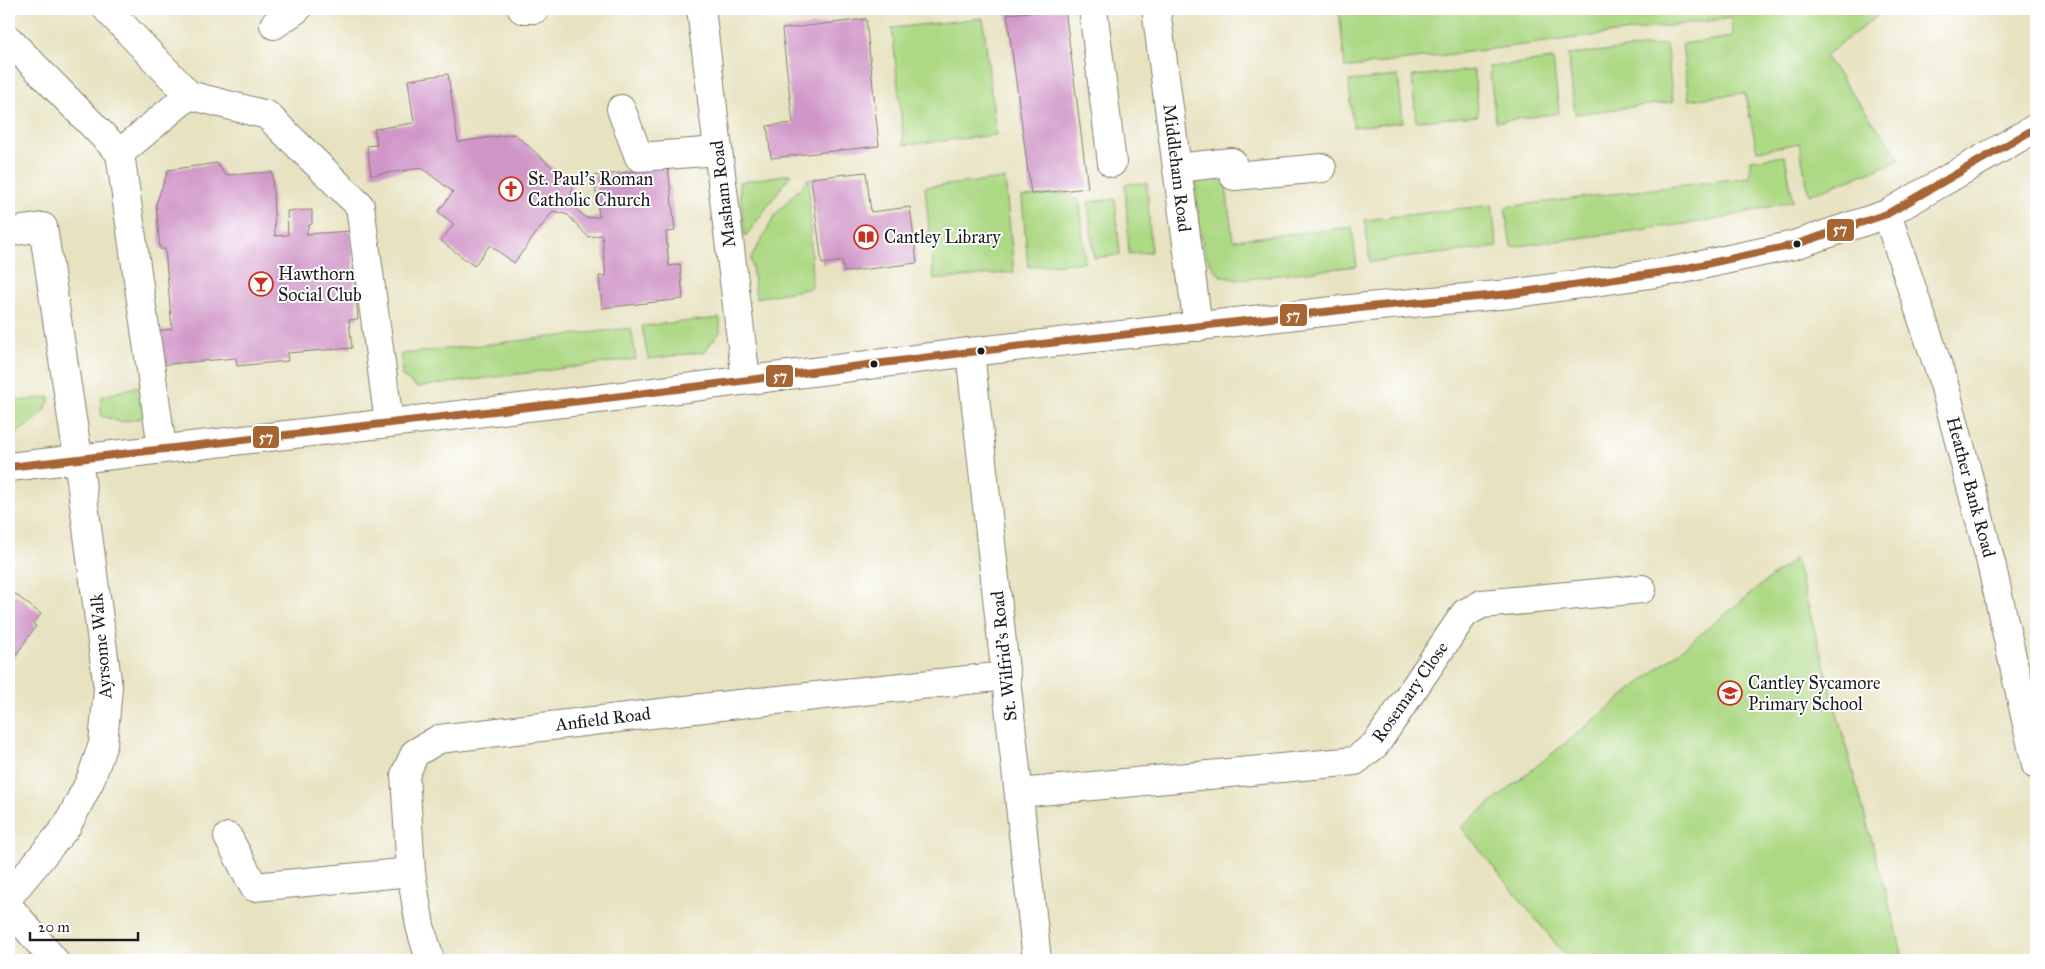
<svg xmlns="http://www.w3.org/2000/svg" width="2045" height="969" viewBox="0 0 2045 969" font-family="'IM FELL Great Primer',serif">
  <rect width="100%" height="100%" fill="#fff"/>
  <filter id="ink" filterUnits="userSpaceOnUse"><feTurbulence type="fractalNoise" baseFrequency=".02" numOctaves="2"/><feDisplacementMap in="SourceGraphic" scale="10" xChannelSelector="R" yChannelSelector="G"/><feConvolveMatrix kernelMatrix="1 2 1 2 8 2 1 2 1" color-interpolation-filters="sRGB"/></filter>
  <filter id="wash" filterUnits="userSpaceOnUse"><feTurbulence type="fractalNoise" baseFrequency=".0096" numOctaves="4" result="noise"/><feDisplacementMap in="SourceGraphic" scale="20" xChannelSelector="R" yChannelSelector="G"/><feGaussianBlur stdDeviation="1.12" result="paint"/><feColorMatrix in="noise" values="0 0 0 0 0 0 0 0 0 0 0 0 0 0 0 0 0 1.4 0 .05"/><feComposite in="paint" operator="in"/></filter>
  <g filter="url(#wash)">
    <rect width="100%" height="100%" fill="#e7e2c0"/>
    <!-- green -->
    <g fill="#add985" stroke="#647a50">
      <polygon points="1339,9 1886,9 1825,56 1901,160 1809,195 1799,143 1757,151 1745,93 1689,100 1682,44 1733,37 1731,18 1345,68"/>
      <polygon points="983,18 996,135 904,145 892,28"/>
      <polygon points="1666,44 1673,102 1575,114 1568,55"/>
      <polygon points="1553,59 1559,113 1496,122 1489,67"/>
      <polygon points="1474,70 1478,116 1416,121 1412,76"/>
      <polygon points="1398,76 1403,122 1353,127 1349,81"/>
      <polygon points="1785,156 1793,201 1715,220 1511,247 1505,207 1750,177 1750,160"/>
      <polygon points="791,174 745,237 739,182"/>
      <path d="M1212 174 1225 180 1233 240 1352 227 1357 266 1237 280C1233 278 1226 278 1222 276 1198 263 1198 204 1195 180Z"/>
      <polygon points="809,178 812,288 756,298 751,258 776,214"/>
      <polygon points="1005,179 1014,272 934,280 925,187"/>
      <polygon points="1147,183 1151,252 1129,254 1125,184"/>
      <polygon points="1067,193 1080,202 1085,262 1028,267 1022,197"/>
      <polygon points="1115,199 1120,255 1094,258 1088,202"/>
      <polygon points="1492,205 1497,247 1370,262 1365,220"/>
      <polygon points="720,318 720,332 704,352 648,359 642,326"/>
      <polygon points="631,328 636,359 417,387 402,376 401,354"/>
      <polygon points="142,385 146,417 121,422 101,416 101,397"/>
      <path d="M50 397C45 418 26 427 9 436V402Z"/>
      <polygon points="1795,558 1904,960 1569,960 1461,827"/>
    </g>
    <g id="blocks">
      <!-- building -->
      <g fill="#d096c8">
        <polygon points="1065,9 1088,188 1031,194 1007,14"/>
        <polygon points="866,19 879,146 771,158 767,126 793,123 782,29"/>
        <polygon points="448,74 458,142 515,134 573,186 569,202 586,218 599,217 594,176 668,167 675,231 666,232 669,266 680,264 683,299 602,308 599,276 606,276 602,235 588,237 568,215 553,211 514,263 490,245 474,266 441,241 454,224 438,212 453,192 422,168 371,175 367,146 377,145 374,129 414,123 408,80"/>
        <polygon points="217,163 225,175 272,172 275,236 288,235 287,211 312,210 312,224 309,225 306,234 351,231 358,319 349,320 352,348 287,353 288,361 237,366 236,358 159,365 156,331 172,329 165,249 160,249 156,204 168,170"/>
        <polygon points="866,172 871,212 910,207 917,263 844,272 842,261 822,264 811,178"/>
        <polygon points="15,594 41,614 33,624 36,626 9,665 9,603"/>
      </g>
    </g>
  </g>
  <g filter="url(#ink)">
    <use href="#blocks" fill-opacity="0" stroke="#827f6e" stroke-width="1"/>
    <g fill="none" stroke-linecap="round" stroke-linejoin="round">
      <!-- minor casing -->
      <g stroke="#827f6e" stroke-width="30">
        <g id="minor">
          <polyline points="107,9 189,95"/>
          <polyline points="522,9 535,9"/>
          <polyline points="701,9 746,380"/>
          <polyline points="1093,9 1112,163"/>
          <polyline points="1156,9 1198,327"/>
          <polyline points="274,25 297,9"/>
          <polyline points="9,40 120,153 189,95 267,115 360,206 389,423"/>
          <polyline points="621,109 639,157 718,151"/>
          <polyline points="120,153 162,448"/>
          <polyline points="1177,168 1232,162 1234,176 1322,168"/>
          <polyline points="1887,214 1944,384 1991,563 2036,765"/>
          <polyline points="9,232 43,227 78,458 108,688 103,744 90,781 67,826 9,896"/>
          <polyline points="970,352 1037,960"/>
          <polyline points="9,467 606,398 970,352 1368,307 1510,294 1678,270 1794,245 1887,214 2036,128"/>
          <polyline points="1019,793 1355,761 1376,744 1465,613 1482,604 1642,589"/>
          <polyline points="228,837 254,887 411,872"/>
          <polyline points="9,907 54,960"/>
          <polyline points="430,960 420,926 411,872 405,775 415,753 439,739 720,706 1006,676"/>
        </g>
      </g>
      <!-- minor -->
      <use href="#minor" stroke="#fff" stroke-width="28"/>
      <!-- bus-1 casing -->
      <g stroke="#fff" stroke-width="11">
        <polyline id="bus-1" points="9,467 606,398 970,352 1368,307 1510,294 1678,270 1794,245 1887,214 2036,128"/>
      </g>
      <!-- bus-1 -->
      <use href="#bus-1" stroke="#a76534" stroke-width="8"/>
    </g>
  </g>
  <!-- icons -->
  <defs>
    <g id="church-ring" transform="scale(1.25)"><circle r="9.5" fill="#fff" stroke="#c8321e" stroke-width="1.5"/><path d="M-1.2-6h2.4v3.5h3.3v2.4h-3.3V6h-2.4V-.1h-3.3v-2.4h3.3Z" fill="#c8321e"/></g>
    <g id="library-ring" transform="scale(1.25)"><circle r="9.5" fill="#fff" stroke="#c8321e" stroke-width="1.5"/><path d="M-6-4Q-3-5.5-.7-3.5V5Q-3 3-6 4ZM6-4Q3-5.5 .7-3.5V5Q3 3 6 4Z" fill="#c8321e"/></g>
    <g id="bar-ring" transform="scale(1.25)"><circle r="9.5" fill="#fff" stroke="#c8321e" stroke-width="1.5"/><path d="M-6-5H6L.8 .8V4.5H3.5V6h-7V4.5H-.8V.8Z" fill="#c8321e"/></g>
    <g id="school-ring" transform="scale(1.25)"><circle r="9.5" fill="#fff" stroke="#c8321e" stroke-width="1.5"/><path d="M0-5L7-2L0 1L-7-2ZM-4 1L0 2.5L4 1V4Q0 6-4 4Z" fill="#c8321e"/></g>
  </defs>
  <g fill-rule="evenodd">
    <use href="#church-ring" x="511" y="189"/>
    <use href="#library-ring" x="866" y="237"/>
    <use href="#bar-ring" x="261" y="284"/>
    <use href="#school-ring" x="1730" y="693"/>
  </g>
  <!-- markers -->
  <g fill="#1c1c1c" stroke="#fff" stroke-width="2">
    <circle cx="1797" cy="244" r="4.5"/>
    <circle cx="981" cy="351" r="4.5"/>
    <circle cx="874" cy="364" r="4.5"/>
  </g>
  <g text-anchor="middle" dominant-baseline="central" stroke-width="4" stroke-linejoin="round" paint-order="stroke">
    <!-- street labels -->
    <g font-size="18" fill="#1c1c1c" stroke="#fff">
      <text transform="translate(1177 168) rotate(83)">Middleham Road</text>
      <text transform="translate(723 194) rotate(-97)">Masham Road</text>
      <text transform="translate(1971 487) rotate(75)">Heather Bank Road</text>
      <text transform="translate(101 646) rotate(-95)">Ayrsome Walk</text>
      <text transform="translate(1004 656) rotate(-96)">St. Wilfrid's Road</text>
      <text transform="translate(1410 692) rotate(-55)">Rosemary Close</text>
      <text transform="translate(603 719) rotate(-7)">Anfield Road</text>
    </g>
    <!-- poi labels -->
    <g font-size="18" fill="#1c1c1c" stroke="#fff" text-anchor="start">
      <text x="528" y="179">St. Paul's Roman<tspan x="528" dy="21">Catholic Church</tspan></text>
      <text x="884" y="237">Cantley Library</text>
      <text x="278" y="274">Hawthorn<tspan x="278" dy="21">Social Club</tspan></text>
      <text x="1748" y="683">Cantley Sycamore<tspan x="1748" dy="21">Primary School</tspan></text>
    </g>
  </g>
  <g stroke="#fff" stroke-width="2">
    <rect x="1826" y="218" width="29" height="24" rx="5" fill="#a76534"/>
    <rect x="1279" y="303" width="29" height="24" rx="5" fill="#a76534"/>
    <rect x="765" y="364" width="29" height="24" rx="5" fill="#a76534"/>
    <rect x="252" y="425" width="28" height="24" rx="5" fill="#a76534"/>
  </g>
  <g font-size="14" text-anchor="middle" font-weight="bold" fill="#fff">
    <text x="1840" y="234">57</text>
    <text x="1293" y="320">57</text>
    <text x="780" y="381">57</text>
    <text x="266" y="442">57</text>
  </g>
  <!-- margin -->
  <rect width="2045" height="969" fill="none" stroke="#fff" stroke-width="30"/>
  <!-- scale -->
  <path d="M30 932v8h108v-8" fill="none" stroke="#1c1c1c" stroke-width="2.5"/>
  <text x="38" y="932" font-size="15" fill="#1c1c1c" stroke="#ffffff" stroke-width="4" paint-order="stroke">20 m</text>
</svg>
